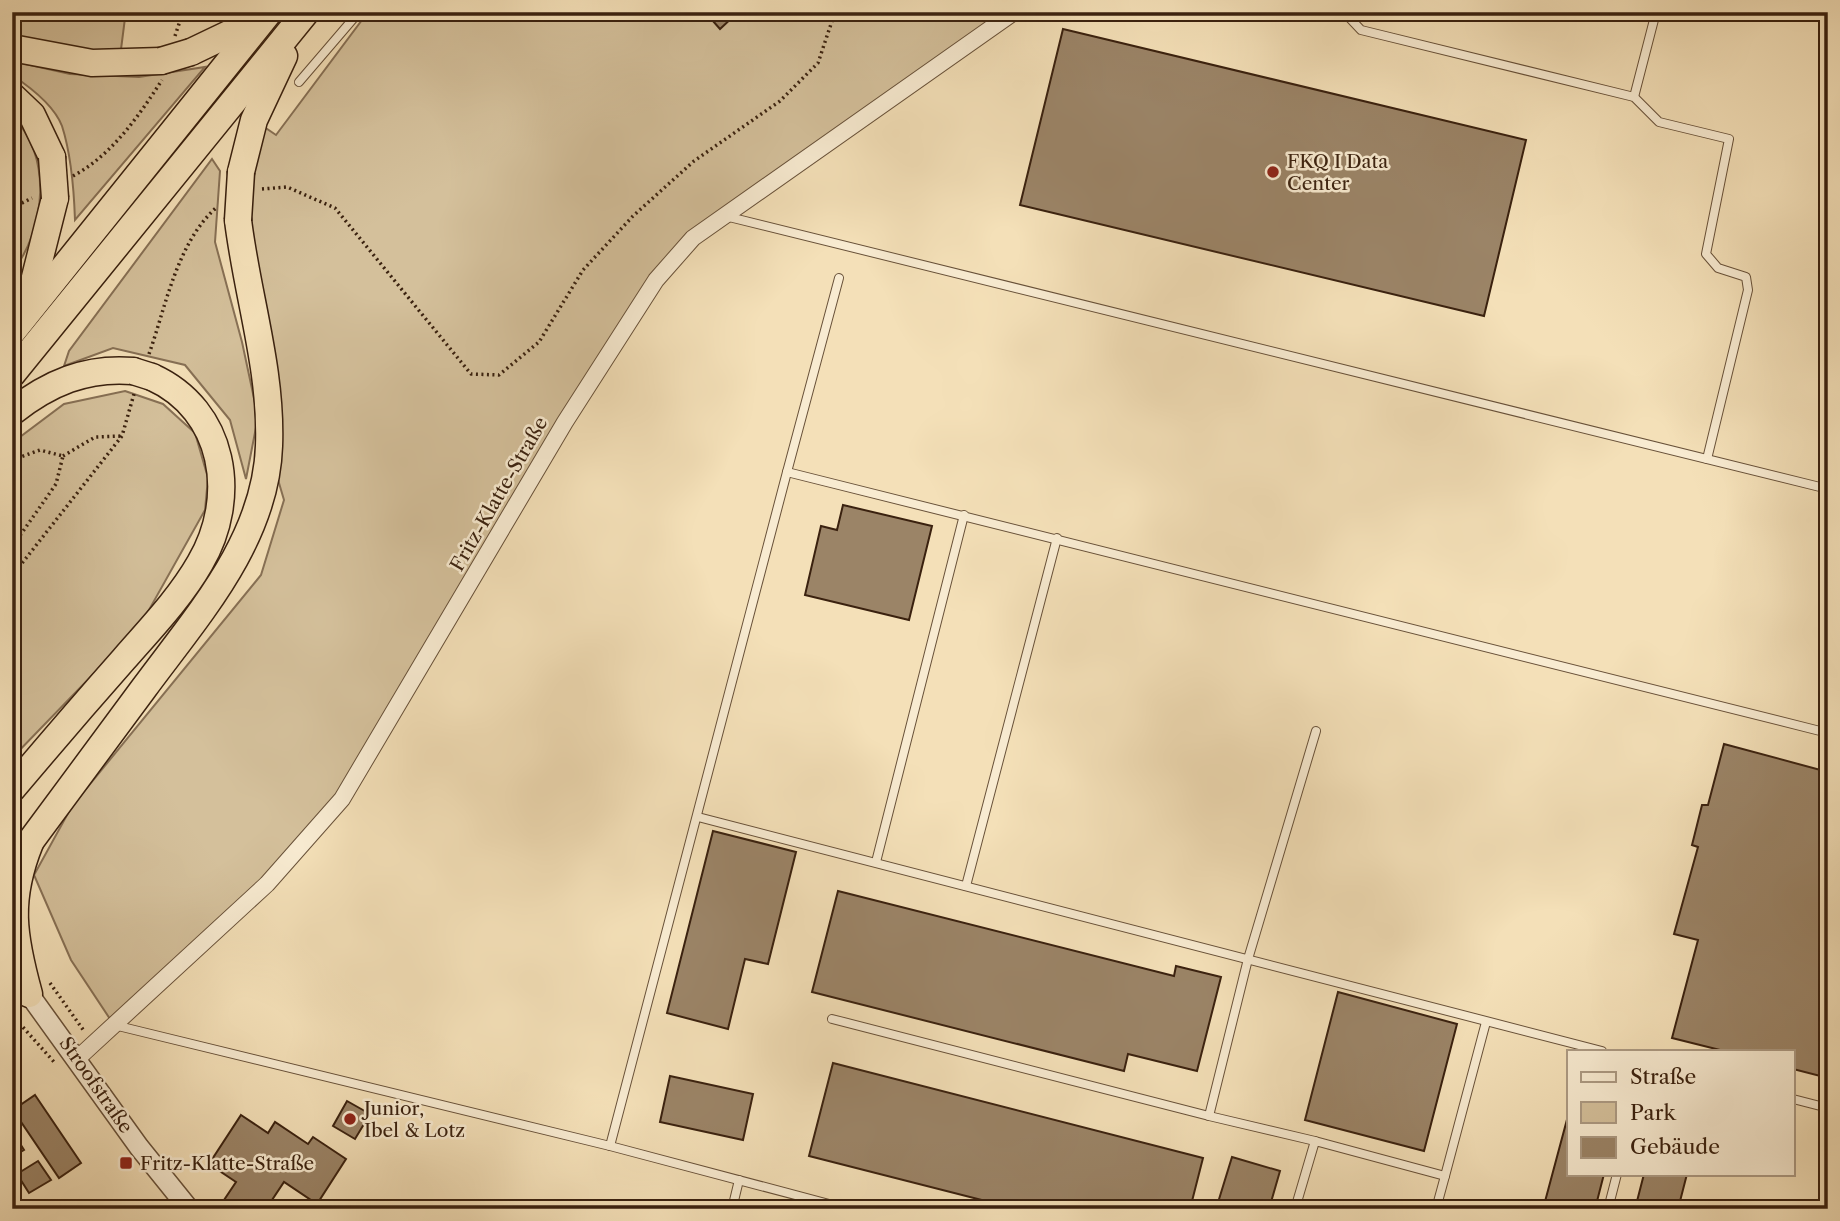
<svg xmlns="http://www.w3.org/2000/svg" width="1840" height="1221" viewBox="0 0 1840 1221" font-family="'Libre Caslon Text',serif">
  <rect width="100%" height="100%" fill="#f4e0b8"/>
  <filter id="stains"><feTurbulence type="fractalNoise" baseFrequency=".00286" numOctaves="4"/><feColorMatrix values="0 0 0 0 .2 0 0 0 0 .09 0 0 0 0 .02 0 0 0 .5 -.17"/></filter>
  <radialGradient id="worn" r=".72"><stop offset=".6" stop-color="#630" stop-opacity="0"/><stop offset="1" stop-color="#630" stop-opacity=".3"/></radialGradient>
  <!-- green -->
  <g fill="#d4c09b" stroke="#877055" stroke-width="2">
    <polygon points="12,12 142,12 125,18 119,65 12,48"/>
    <polygon points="368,12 1014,12 725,216 656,280 342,799 114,1025 71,960 34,875 72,806 261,575 284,500 269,449 242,248 254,120 276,135"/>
    <path d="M12 61 70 74 139 77 205 67 75 220C74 191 71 154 62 126 54 105 30 87 12 75Z"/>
    <path d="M12 116C53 155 46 230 12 272Z"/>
    <polygon points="212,159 220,171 215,242 242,342 258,417 246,479 230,420 185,365 113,348 64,366 69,351"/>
    <polygon points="125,391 163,404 195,433 208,478 205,510 140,626 12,758 12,443 64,404"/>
  </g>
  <!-- building -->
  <g fill="#9b8467" stroke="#3a210f" stroke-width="2">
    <polygon points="705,12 731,12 734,16 720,29"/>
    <polygon points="1063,29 1526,140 1484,316 1020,205"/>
    <polygon points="843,505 932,526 909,620 805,595 821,526 837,530"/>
    <polygon points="1724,744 1828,772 1828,1078 1793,1069 1793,1051 1724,1051 1672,1038 1698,940 1674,934 1698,847 1692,845 1702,805 1708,805"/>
    <polygon points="713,831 796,852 768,964 745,959 728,1029 667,1013"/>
    <polygon points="838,891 1174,976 1176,966 1221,977 1197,1071 1128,1054 1124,1071 812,992"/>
    <polygon points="1338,992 1457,1024 1424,1151 1305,1120"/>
    <polygon points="833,1063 1203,1158 1190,1209 1017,1209 809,1156"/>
    <polygon points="670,1076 753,1094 743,1140 660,1122"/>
    <polygon points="35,1095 81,1163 59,1178 13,1110"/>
    <polygon points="347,1101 370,1114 355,1139 333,1126"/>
    <polygon points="1569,1112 1569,1174 1604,1174 1595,1209 1543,1209"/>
    <polygon points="241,1115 268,1133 275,1122 308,1144 313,1137 346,1159 317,1204 284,1182 266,1209 224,1209 220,1206 236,1182 209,1164"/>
    <polygon points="12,1131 24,1150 12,1157"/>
    <polygon points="1232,1157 1280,1171 1269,1209 1216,1209"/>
    <polygon points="38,1161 51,1180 29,1193 17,1174"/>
    <polygon points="1644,1174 1687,1174 1678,1209 1635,1209"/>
  </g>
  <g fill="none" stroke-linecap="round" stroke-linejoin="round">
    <!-- service casing -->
    <g stroke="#685139" stroke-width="10">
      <g id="service">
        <polyline points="1344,12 1361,30 1634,97 1659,122 1729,139 1706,254 1718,268 1746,277 1748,290 1707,459"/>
        <polyline points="299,82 359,12"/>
        <polyline points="1634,97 1656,12"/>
        <polyline points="725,216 1828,489"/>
        <polyline points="787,472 839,278"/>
        <polyline points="698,817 1602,1051"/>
        <polyline points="876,862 964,515"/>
        <polyline points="966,886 1057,538"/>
        <polyline points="832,1019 1209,1116"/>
        <polyline points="114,1025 610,1146 848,1209"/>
        <polyline points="1793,1099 1828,1108"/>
        <polyline points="1315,1141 1209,1116 1248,959 1316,731"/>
        <polyline points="610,1146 787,472 1828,733"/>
        <polyline points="1445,1176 1486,1022"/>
        <polyline points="732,1209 739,1180"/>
        <polyline points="1295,1209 1315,1141 1445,1176 1436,1209"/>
        <polyline points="1608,1209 1617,1174"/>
      </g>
    </g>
    <!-- minor casing -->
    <g stroke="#685139" stroke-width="18">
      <polyline id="minor" points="78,1058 267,884 342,799 565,422 656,280 693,238 1014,12"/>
    </g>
    <!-- tertiary casing -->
    <g stroke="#685139" stroke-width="22">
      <polyline id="tertiary" points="21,983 139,1147 189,1209"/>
    </g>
    <!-- trunk casing -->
    <g stroke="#3a210f" stroke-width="29">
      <g id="trunk">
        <polyline points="12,48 92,63 161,61"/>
        <polyline points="191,52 237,30 257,15"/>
        <polyline points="12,96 32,115 52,157"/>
        <polyline points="241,172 254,120 284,56"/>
        <polyline points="28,305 55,198"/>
        <polyline points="12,332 269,12"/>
        <polyline points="12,374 306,12"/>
        <path d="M12 412C49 383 86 367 133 371"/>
        <path d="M12 789C49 745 86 702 124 659 151 628 180 598 200 563 239 497 225 410 152 377"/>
        <path d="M12 858 30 842C68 790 106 739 144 688 197 616 266 540 269 446 272 369 247 295 238 220"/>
        <path d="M29 994C13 936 7 900 30 843"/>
      </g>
    </g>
    <!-- path -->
    <g stroke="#3a210f" stroke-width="3.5" stroke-dasharray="2 3.5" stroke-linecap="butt">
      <polyline points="175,36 183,12"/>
      <path d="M73 176C112 155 138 117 162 80"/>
      <polyline points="262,189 287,187 335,208 471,374 499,375 539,342 583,270 633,216 694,161 780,101 818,63 835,12"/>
      <polyline points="12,208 32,198"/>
      <path d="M149 354C166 306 177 242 217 207"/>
      <polyline points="63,456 95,437 122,436"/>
      <polyline points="12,460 40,450 63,456 56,484 12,547"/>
      <polyline points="12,576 122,436 134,394"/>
      <polyline points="50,983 84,1031"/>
      <polyline points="12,1015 55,1063"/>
    </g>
    <!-- service -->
    <use href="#service" stroke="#f8ebd1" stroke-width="8"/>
    <!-- minor -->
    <use href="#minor" stroke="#f8ebd1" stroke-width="16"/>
    <!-- tertiary -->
    <use href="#tertiary" stroke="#f8ebd1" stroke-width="19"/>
    <!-- trunk -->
    <use href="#trunk" stroke="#f4e0b8" stroke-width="26"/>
    <!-- trunk-bridge casing -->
    <g stroke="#3a210f" stroke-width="29" stroke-linecap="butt">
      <g id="trunk-bridge">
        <polyline points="161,61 191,52"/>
        <polyline points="52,157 55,198"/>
        <polyline points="238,220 241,172"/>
        <polyline points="133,371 152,377"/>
      </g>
    </g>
    <!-- trunk-bridge -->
    <use href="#trunk-bridge" stroke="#f4e0b8" stroke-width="26"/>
  </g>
  <!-- markers -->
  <g fill="#8f2418" stroke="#f8ebd1" stroke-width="2.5">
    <circle cx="1273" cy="172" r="7"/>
    <circle cx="350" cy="1119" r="7"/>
    <rect x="119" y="1156" width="14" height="14" rx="3.5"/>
  </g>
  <g text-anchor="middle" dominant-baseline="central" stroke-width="5" stroke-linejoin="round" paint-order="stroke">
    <!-- poi labels -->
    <g font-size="19" fill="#3a210f" stroke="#f8ebd1" text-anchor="start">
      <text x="1287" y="161">FKQ I Data<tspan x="1287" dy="22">Center</tspan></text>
      <text x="364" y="1108">Junior,<tspan x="364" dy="22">Ibel &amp; Lotz</tspan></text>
      <text x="140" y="1163">Fritz-Klatte-Straße</text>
    </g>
    <!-- street labels -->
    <g font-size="19" fill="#3a210f" stroke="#f8ebd1">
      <text transform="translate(499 494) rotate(-60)">Fritz-Klatte-Straße</text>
      <text transform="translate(96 1085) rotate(55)">Stroofstraße</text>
    </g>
  </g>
  <!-- margin -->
  <rect width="1840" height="1221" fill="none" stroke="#f4e0b8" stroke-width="42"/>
  <rect x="14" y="14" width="1812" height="1193" fill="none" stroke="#3a210f" stroke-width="3.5"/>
  <rect x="21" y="21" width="1798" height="1179" fill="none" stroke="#3a210f" stroke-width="2"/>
  <!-- legend -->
  <rect x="1567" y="1050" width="228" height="126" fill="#f8ebd1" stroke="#ac9a83" stroke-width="2"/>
  <rect x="1581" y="1072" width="35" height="10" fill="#f8ebd1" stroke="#ac9a83" stroke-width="2"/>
  <text x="1630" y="1084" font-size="21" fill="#3a210f">Straße</text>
  <rect x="1581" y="1102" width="35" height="21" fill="#d4c09b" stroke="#ac9a83" stroke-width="2"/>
  <text x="1630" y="1120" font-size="21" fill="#3a210f">Park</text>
  <rect x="1581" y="1137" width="35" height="21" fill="#9b8467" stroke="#ac9a83" stroke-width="2"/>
  <text x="1630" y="1154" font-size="21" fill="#3a210f">Gebäude</text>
  <rect width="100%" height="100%" filter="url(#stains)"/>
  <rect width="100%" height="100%" fill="url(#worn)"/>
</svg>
